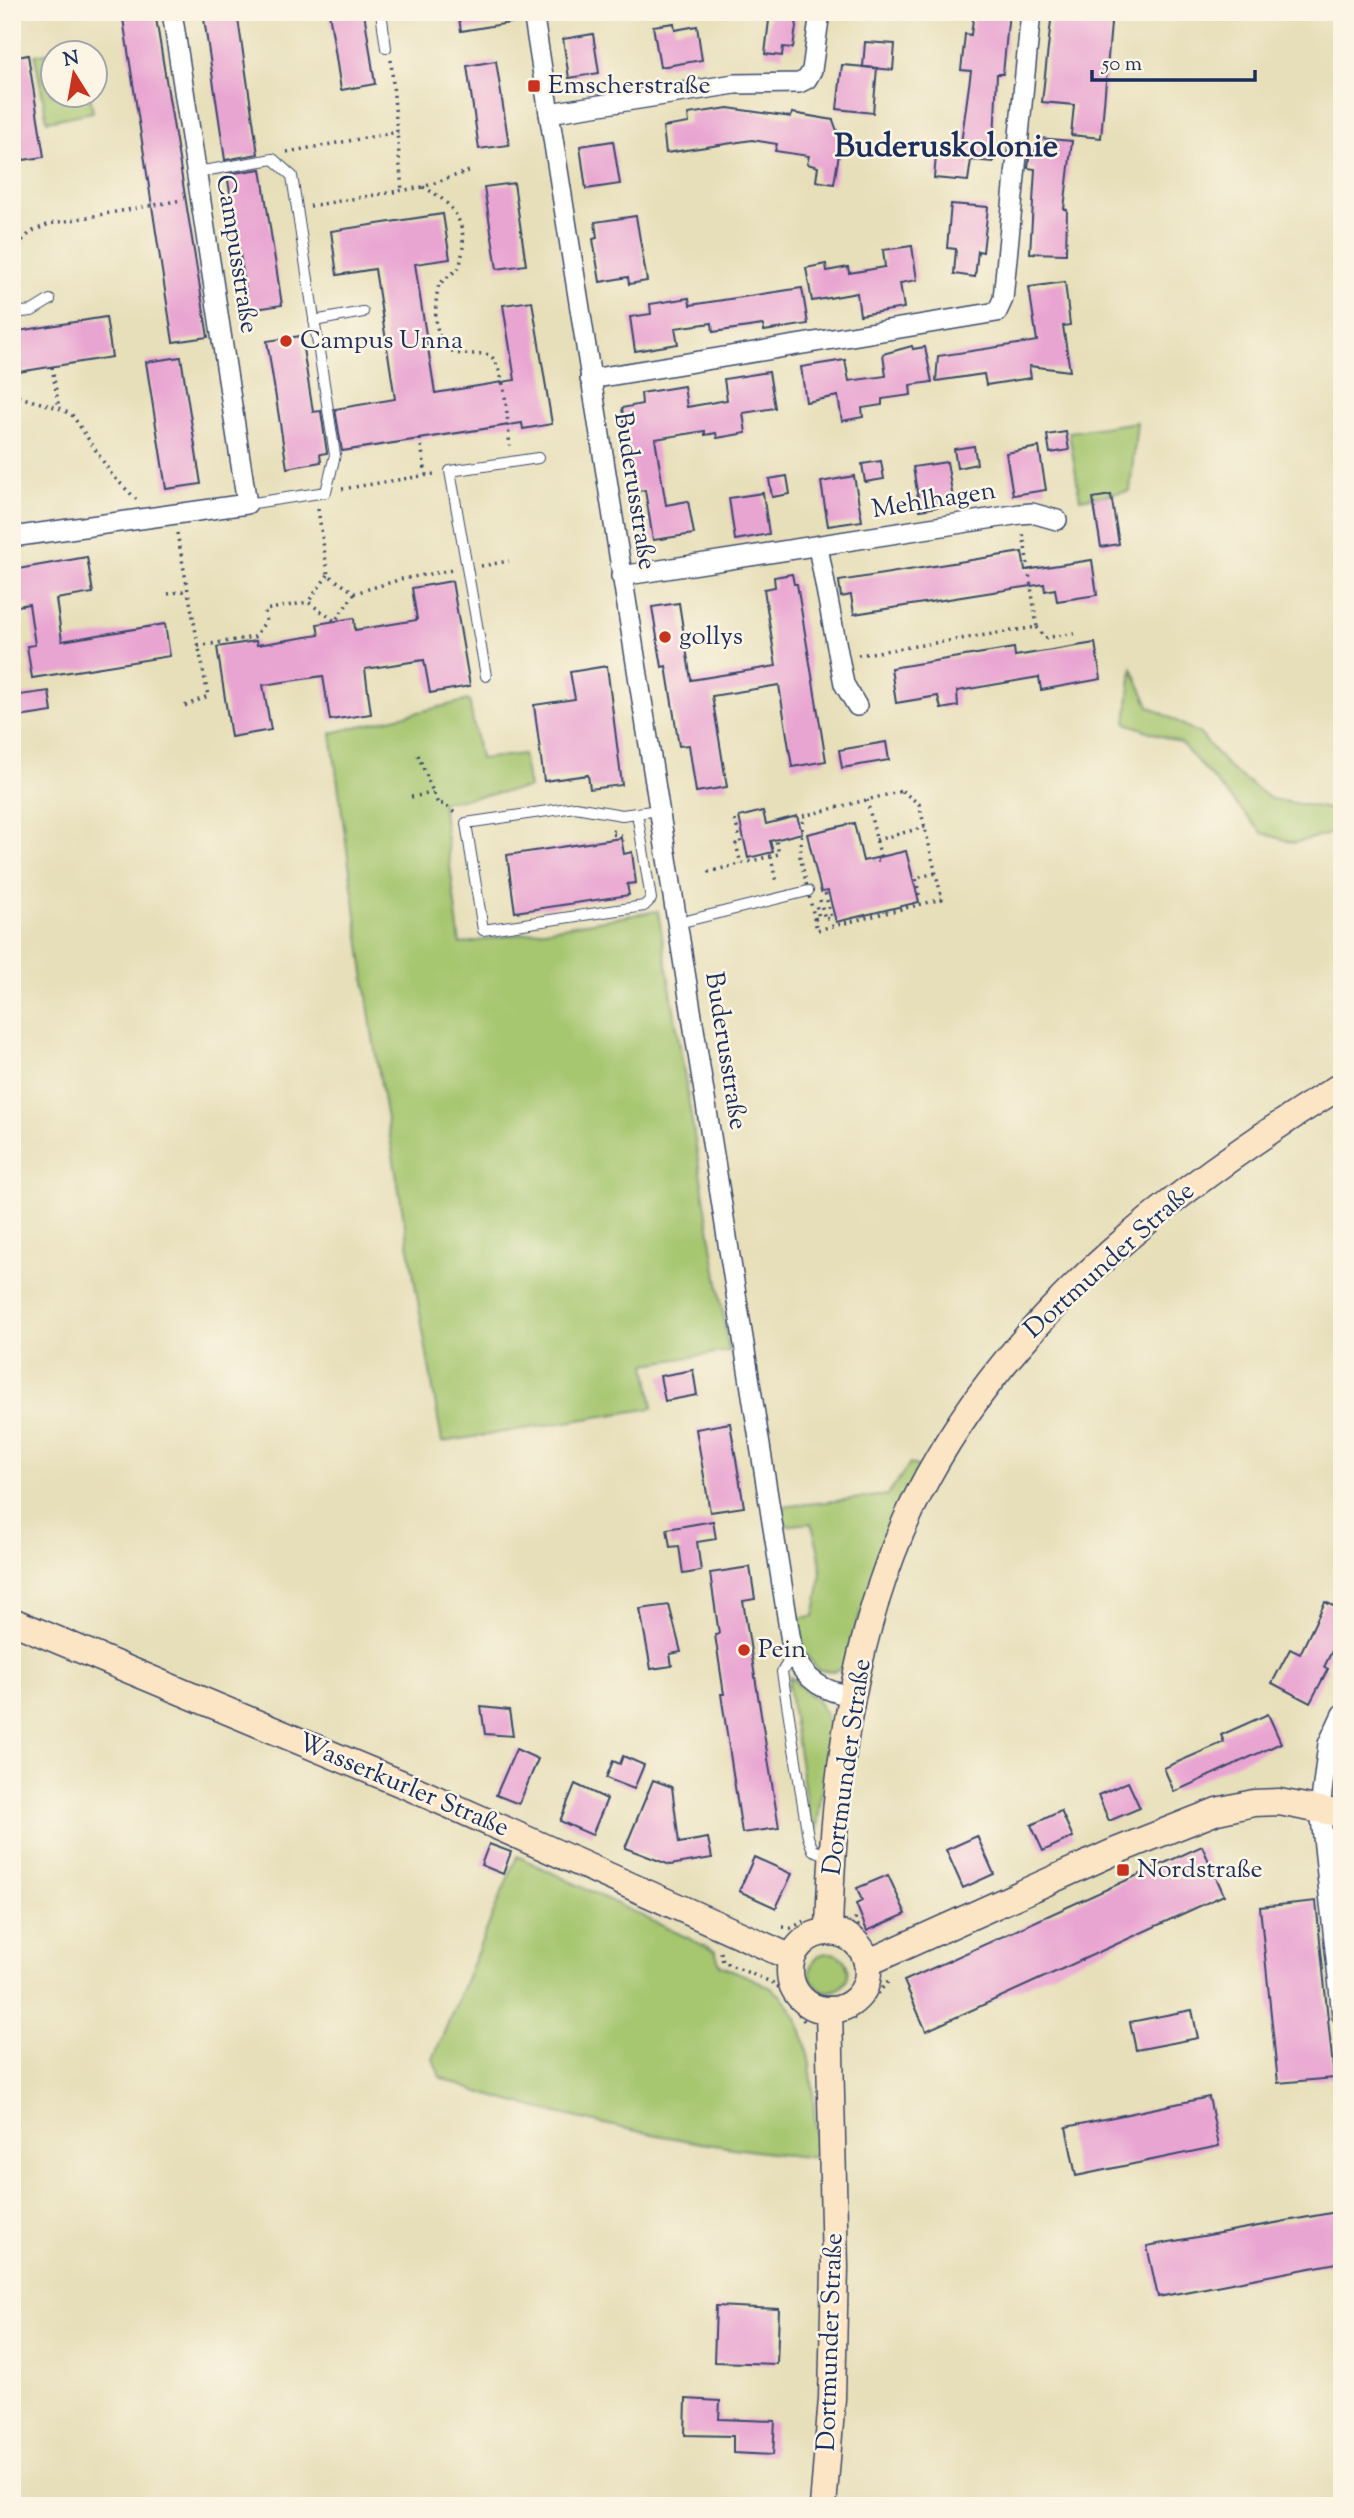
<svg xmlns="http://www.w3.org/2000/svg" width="1354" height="2518" viewBox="0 0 1354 2518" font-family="'Sorts Mill Goudy',serif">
  <rect width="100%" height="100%" fill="#fcf5e5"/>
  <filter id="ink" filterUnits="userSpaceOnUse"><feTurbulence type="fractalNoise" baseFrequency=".0143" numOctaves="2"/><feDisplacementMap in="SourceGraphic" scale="14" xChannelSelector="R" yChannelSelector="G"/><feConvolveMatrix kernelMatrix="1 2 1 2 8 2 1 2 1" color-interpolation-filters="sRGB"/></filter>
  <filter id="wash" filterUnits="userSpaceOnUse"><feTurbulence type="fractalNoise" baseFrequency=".00686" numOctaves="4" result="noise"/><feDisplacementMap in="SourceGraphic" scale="28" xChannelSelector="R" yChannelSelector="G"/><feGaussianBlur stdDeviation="1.57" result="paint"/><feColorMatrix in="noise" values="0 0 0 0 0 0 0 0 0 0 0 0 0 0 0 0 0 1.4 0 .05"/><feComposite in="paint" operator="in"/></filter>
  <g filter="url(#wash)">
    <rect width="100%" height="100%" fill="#e7dfb9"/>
    <!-- green -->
    <g fill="#a6c66f" stroke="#607a66" stroke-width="2">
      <polygon points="81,47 82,52 52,52 52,94 90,95 93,112 47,121 35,55"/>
      <polygon points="1137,422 1130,491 1080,499 1069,432"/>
      <polygon points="1132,668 1149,706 1200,734 1229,768 1271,799 1342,811 1342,831 1294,843 1262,833 1181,743 1126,723"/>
      <polygon points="469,700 480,759 523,754 529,788 442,802 460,944 658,911 729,1351 646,1364 653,1408 442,1442 372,1032 331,733"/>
      <path d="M910 1463 919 1467 881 1549 843 1668 834 1671 818 1670 803 1650 797 1618 814 1616C823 1574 824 1564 811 1523L784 1526 781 1507 888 1495Z"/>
      <polygon points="790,1677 817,1701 825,1713 829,1730 816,1837 811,1831 788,1685"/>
      <path d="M517 1856 715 1951 720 1965C737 1973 759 1979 774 1990 817 2022 814 2109 816 2158 728 2150 643 2134 557 2113 517 2103 478 2094 440 2077L433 2059Z"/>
      <circle cx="829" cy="1972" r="19"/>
    </g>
    <g id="blocks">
      <!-- building -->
      <g fill="#e9a5d2">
        <polygon points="122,12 155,12 208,337 173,342"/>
        <polygon points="203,12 237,12 258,154 225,160"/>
        <polygon points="329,12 364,12 375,84 341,90"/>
        <polygon points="458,12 515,12 516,22 461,31"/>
        <polygon points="770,12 798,12 793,48 783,47 782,56 765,54"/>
        <polygon points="974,12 1009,12 1003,74 997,74 993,162 971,160 968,181 934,178 936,156 959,158 971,71 961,70 964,44 965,34 971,35"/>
        <polygon points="1052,12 1112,12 1101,138 1071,135 1074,105 1042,102"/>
        <polygon points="674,23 675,30 697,26 702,60 660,67 653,26"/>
        <polygon points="593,34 599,73 569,78 563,39"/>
        <polygon points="865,42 895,44 893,70 863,67"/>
        <polygon points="28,55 44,157 23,160 12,96 12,58"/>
        <polygon points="496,61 509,145 479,149 467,66"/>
        <polygon points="842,65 877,68 873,113 837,109"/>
        <polygon points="728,108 791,117 792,113 833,120 841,142 834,184 816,181 818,167 807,164 809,156 775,151 777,144 752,140 666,153 663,127 689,123 688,114"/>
        <polygon points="1038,138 1072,141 1064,209 1067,210 1066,254 1030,253 1035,169 1028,168 1030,150 1036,151"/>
        <polygon points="613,141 620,184 586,189 580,146"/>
        <polygon points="261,169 282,305 249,310 227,174"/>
        <polygon points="514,183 526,265 497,269 484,187"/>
        <polygon points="951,204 988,207 983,252 978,251 975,277 954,274 956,249 947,248"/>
        <polygon points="443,214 450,259 415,264 435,393 515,380 503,305 532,301 552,424 523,429 522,423 342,451 335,409 395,399 375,269 337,275 331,231"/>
        <polygon points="636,216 647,281 629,284 628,277 600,282 593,239 597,238 595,222"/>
        <polygon points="912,246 917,280 900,283 904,308 860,315 857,293 812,301 806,268 826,264 827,271 848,267 849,273 885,267 883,250"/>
        <polygon points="1065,282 1070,325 1063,326 1070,371 1029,366 1031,378 986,385 984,374 936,381 938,356 1037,341 1029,287"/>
        <polygon points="802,288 808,324 764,331 763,325 713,332 712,323 675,328 678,344 635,351 630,317 651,314 650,304 689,298 690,305"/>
        <polygon points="106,317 112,357 12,373 12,332"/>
        <polygon points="301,336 313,412 321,411 327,453 320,454 321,462 287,468 267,341"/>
        <polygon points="912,346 913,349 925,347 932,382 910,385 911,395 882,399 882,405 862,408 863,417 842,421 838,396 806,402 801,367 845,360 849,381 886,376 883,354"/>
        <polygon points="181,357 201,484 166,489 146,362"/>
        <polygon points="769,372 775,408 743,413 746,433 717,438 716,433 705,435 705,431 655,439 666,505 688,501 694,534 653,540 645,490 636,491 622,408 642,404 641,393 684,386 687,407 727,400 724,379"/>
        <polygon points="1066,432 1069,450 1050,453 1047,435"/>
        <polygon points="974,446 977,464 957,468 954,449"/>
        <polygon points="1039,447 1046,490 1013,495 1006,453"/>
        <polygon points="881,461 884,479 865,482 862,464"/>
        <polygon points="947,462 954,504 920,510 913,467"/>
        <polygon points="787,476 790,494 772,497 769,479"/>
        <polygon points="854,476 862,521 828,526 821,482"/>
        <polygon points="763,493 769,534 735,540 729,498"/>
        <polygon points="1111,495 1119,544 1101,547 1093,498"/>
        <polygon points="1022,552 1025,570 1092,560 1097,595 1057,601 1055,589 1045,591 1044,584 854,614 851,595 841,597 839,581"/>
        <polygon points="87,557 93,593 56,599 62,641 165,624 170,656 32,678 27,646 35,645 29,604 12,607 12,570"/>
        <polygon points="792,574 794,584 797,584 826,761 792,767 779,685 712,696 727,787 696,792 689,745 679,746 666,666 662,667 652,607 679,603 691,680 776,666 764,589 775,587 774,577"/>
        <polygon points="452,581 470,686 430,693 424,660 365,669 371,714 330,720 323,676 263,685 271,730 231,737 217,647 256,641 257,645 319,635 317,624 354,618 355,630 417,620 412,588"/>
        <polygon points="1095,643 1101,679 1041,690 1039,677 957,691 958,706 941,709 938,696 896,703 891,668 1014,648 1015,656"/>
        <polygon points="607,666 622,785 590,789 588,775 544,781 534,705 575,699 570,672"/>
        <polygon points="49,691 52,712 12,718 12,696"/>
        <polygon points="886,742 889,760 842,768 839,750"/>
        <polygon points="763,811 766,824 797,816 802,833 770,841 773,852 748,858 739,817"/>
        <polygon points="854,823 863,861 906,851 919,902 836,922 828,891 821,892 807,834"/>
        <polygon points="621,838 624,854 632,852 636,883 627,884 629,895 515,912 507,855"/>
        <polygon points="693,1370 697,1395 665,1401 660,1376"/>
        <polygon points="730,1423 744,1507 710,1512 696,1429"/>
        <polygon points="713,1521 716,1539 697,1542 701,1571 683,1574 679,1546 670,1547 667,1529"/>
        <polygon points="750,1567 755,1599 743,1601 779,1828 742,1833 721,1694 724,1694 715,1635 719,1634 710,1573"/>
        <polygon points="1325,1602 1342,1610 1342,1631 1324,1667 1328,1669 1310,1703 1272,1683 1290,1649 1300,1654"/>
        <polygon points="669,1605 681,1652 670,1654 672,1666 651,1669 640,1609"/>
        <polygon points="481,1707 509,1710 513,1736 485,1734"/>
        <polygon points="1268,1714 1281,1743 1174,1792 1164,1768 1224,1742 1221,1735"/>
        <polygon points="516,1749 538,1759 519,1804 496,1795"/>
        <polygon points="623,1756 644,1765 634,1789 606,1778 613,1761 620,1764"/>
        <polygon points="653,1780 672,1787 679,1843 708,1838 712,1858 670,1865 625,1848"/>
        <polygon points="1128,1782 1140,1808 1109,1821 1098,1795"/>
        <polygon points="575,1784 607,1799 592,1835 560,1821"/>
        <polygon points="1061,1811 1073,1837 1043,1851 1031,1825"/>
        <polygon points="977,1836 994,1874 963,1888 946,1850"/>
        <polygon points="489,1844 511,1852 503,1874 481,1865"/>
        <polygon points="1202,1846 1224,1895 926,2031 904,1981"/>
        <polygon points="754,1857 792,1874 776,1908 739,1891"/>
        <polygon points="888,1875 906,1914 867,1931 856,1904 862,1901 857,1888"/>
        <polygon points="1316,1901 1334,2078 1278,2083 1260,1907"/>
        <polygon points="1192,2010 1198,2038 1136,2050 1130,2022"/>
        <polygon points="1209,2097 1219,2146 1076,2176 1066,2127"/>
        <polygon points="1342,2211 1342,2262 1158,2297 1147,2246"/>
        <polygon points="716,2306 779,2309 777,2364 714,2362"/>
        <polygon points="686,2399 720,2401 719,2419 775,2421 773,2455 733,2453 733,2436 685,2435"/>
      </g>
    </g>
  </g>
  <g filter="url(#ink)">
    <use href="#blocks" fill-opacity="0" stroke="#3a496c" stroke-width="2"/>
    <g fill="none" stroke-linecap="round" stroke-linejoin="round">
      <!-- lane casing -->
      <g stroke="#3a496c" stroke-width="12">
        <g id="lane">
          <polyline points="381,12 386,48"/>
          <polyline points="197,172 273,159 292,176 335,455 326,492 247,504"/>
          <polyline points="12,313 32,311 50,300"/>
          <polyline points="314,321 363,312"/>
          <polyline points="486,676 450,471 538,458"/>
          <polyline points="637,813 651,899 644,906 483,930 466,823 575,807 622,815 659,810"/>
          <polyline points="678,923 808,891"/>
          <polyline points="793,1654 782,1672 808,1837 813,1850 830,1856"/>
        </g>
      </g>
      <!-- street casing -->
      <g stroke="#3a496c" stroke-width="22">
        <g id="street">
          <path d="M533 12 793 1654C806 1681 824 1692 853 1696"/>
          <polyline points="549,113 735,84 799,83 807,79 812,70 820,12"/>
          <polyline points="590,379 997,312 1003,299 1031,12"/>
          <polyline points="12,537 247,504 172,12"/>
          <polyline points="818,547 844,684 857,706"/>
          <polyline points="621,576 1020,514 1032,513 1057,520"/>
          <polyline points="1342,1714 1328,1744 1320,1809 1342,2015"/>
        </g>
      </g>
      <!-- secondary casing -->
      <g stroke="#3a496c" stroke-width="29">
        <g id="secondary">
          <polyline points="12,1621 407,1786 792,1958"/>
          <path d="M829 1932C833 1779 853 1613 928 1476 1022 1305 1179 1185 1342 1085"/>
          <circle cx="829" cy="1971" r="39"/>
          <polyline points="867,1963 1116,1851 1217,1811 1254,1803 1279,1802 1342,1814"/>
          <polyline points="823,2506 832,2399 835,2267 829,2010"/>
        </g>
      </g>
      <!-- path -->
      <g stroke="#3a496c" stroke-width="3.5" stroke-dasharray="2 5" stroke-linecap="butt">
        <polyline points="391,60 402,191"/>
        <polyline points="287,152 398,132"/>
        <path d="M423 187C459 205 470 230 459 268L439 284C434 304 431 345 457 353 468 356 479 352 490 355 507 371 507 423 510 446"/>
        <polyline points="310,206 423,187 472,170"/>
        <polyline points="12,250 31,232 49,224 182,200"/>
        <polyline points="52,367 59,408"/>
        <polyline points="12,395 59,408 73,416 112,475 136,499"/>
        <polyline points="420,439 426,475"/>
        <polyline points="342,489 434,474"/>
        <polyline points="318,509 328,575 355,593 402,579 452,570"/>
        <polyline points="177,533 208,696 182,707"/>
        <polyline points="481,566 509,561"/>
        <polyline points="328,575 308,602 335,621 355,593"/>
        <polyline points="168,594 188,590"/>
        <polyline points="1037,627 1044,638 1078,633"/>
        <polyline points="198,646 254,637 266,621 265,610 308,602"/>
        <polyline points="858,655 1037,627 1023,533"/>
        <polyline points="418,755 438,804 444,804 456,814"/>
        <polygon points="902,791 919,804 942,899 817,930 800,856 803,816"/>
        <polyline points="411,797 433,793"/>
        <polyline points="867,800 881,859 872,862"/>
        <polyline points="735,820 741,843 736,844 741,864"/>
        <polyline points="614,830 611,834 620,835 624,841"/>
        <polyline points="876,840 925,827"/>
        <polyline points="771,857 776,882"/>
        <polyline points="708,872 779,854 776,840"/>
        <polyline points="919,895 916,878 936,873"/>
        <polyline points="820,900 825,919 831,918 825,892"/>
        <polyline points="815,919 819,918 816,904"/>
        <polyline points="855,1918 859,1928 868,1936"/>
        <polyline points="783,1927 791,1928 805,1921"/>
        <polyline points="721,1952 723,1962 776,1984 805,2022"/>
        <polyline points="853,2019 888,1982"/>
      </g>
      <!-- lane -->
      <use href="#lane" stroke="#fff" stroke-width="10"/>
      <!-- street -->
      <use href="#street" stroke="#fff" stroke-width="19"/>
      <!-- secondary -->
      <use href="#secondary" stroke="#fce5c4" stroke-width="26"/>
    </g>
  </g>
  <!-- markers -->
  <g fill="#c8321e" stroke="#fcf5e5" stroke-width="2.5">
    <rect x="527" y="79" width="14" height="14" rx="3.5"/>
    <circle cx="286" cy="341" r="7"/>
    <circle cx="665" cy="637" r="7"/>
    <circle cx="744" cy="1650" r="7"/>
    <rect x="1116" y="1863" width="14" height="14" rx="3.5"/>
  </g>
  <g text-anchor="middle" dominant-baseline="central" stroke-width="5" stroke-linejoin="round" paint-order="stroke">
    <!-- poi labels -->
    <g font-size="26" fill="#1b2f5e" stroke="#fcf5e5" text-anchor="start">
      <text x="548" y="86">Emscherstraße</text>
      <text x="300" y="341">Campus Unna</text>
      <text x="679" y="637">gollys</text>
      <text x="758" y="1650">Pein</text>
      <text x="1137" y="1870">Nordstraße</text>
    </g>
    <!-- street labels -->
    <g font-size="26" fill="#1b2f5e" stroke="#fcf5e5">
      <text transform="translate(236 254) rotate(81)">Campusstraße</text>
      <text transform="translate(634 491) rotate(81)">Buderusstraße</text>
      <text transform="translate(934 501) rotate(-9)">Mehlhagen</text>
      <text transform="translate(725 1051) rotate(81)">Buderusstraße</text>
      <text transform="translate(1110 1261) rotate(-42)">Dortmunder Straße</text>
      <text transform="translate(848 1767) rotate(-82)">Dortmunder Straße</text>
      <text transform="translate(403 1786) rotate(23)">Wasserkurler Straße</text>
      <text transform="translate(831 2342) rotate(-88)">Dortmunder Straße</text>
    </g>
    <!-- district labels -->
    <g font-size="33" font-weight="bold" fill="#1b2f5e" stroke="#fcf5e5">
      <text x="946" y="148">Buderuskolonie</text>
    </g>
  </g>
  <!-- margin -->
  <rect width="1354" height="2518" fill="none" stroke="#fcf5e5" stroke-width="42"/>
  <!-- north arrow -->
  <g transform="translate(74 74) rotate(349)"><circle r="33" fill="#fcf5e5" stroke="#a2a6af" stroke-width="2"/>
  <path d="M0-5L12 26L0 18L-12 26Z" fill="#c8321e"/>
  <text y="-10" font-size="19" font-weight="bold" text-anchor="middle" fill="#1b2f5e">N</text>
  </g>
  <!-- scale -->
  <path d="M1092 70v10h163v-10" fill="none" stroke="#1b2f5e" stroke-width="3.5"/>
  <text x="1102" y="70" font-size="21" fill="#1b2f5e" stroke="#fcf5e5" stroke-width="5" paint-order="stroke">50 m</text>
</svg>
